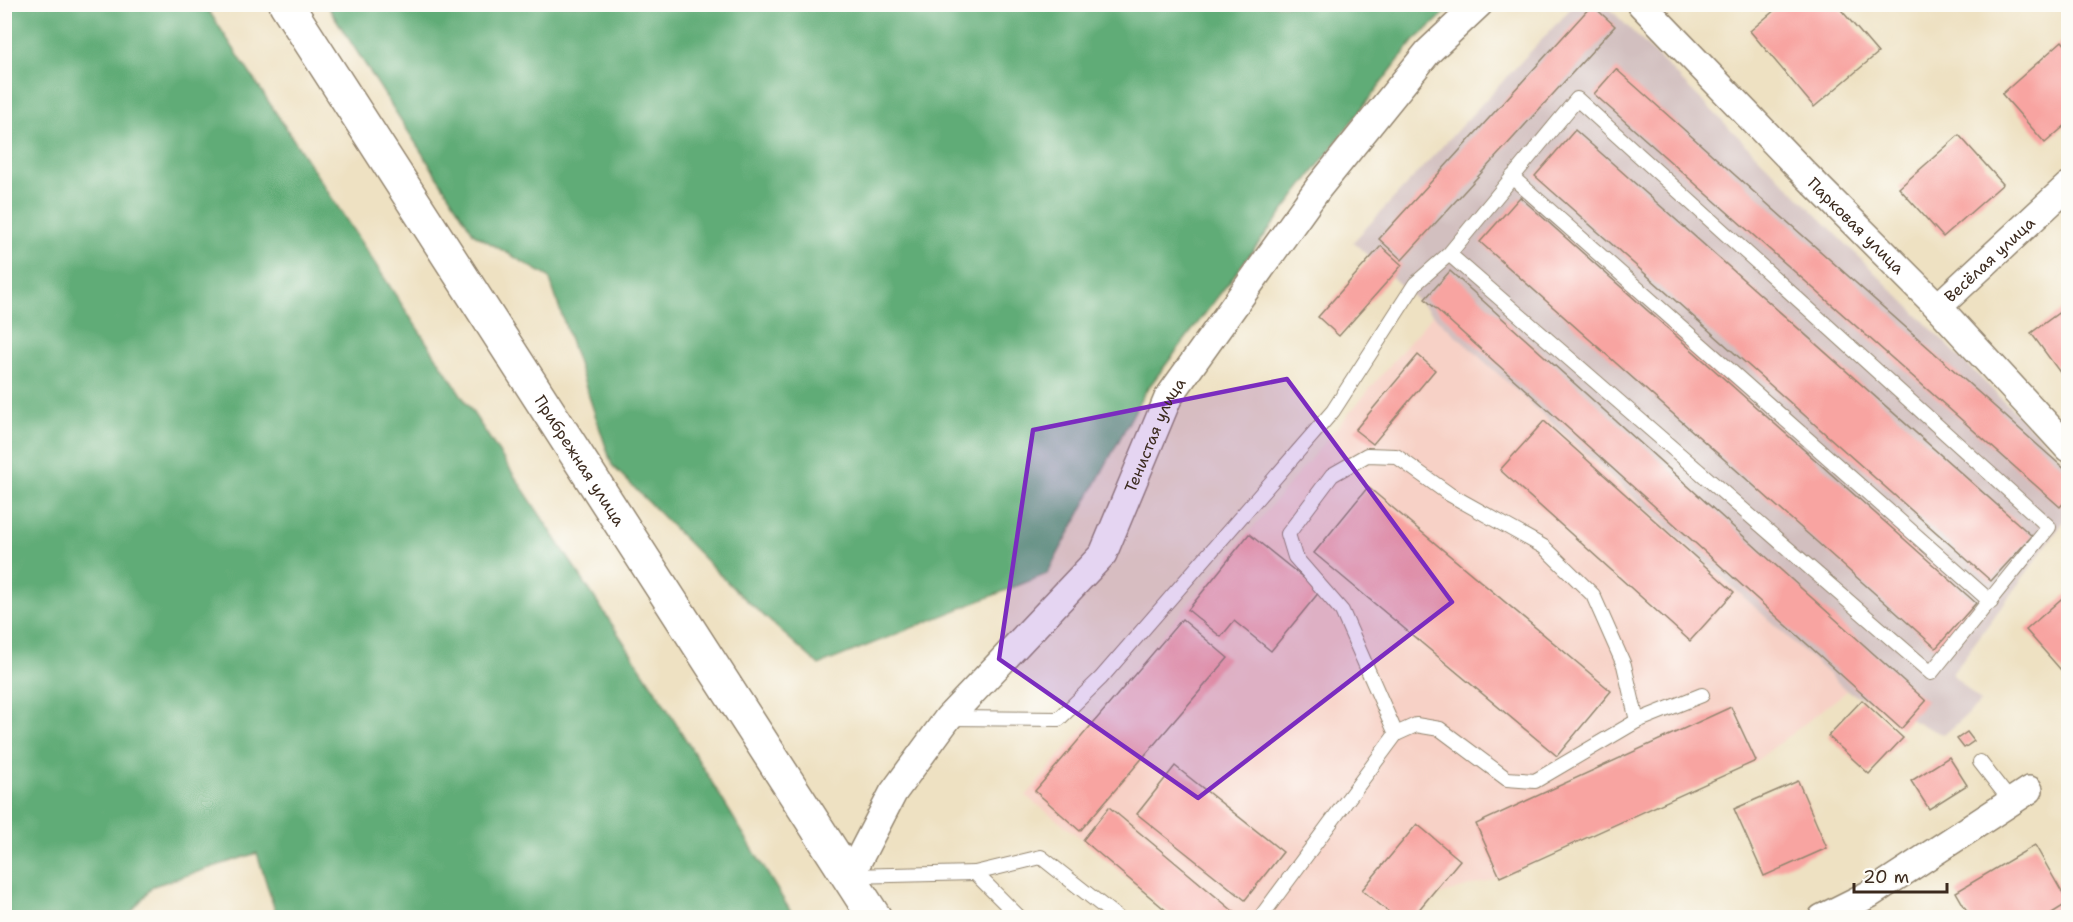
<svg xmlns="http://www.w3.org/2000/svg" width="2073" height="922" viewBox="0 0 2073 922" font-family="'Shantell Sans',sans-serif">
  <rect width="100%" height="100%" fill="#fdfcf7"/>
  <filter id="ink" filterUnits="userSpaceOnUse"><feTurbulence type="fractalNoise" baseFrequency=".0167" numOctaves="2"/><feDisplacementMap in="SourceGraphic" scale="12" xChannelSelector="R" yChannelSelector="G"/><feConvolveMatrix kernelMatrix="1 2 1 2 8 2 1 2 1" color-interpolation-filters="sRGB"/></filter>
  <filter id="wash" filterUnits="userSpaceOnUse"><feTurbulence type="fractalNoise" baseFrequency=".008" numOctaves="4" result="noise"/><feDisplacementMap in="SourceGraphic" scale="24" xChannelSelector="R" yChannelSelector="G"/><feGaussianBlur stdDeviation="1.35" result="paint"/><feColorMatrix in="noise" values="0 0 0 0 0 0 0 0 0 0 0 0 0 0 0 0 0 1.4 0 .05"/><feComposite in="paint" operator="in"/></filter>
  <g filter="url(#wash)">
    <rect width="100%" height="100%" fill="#eee1c2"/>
    <!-- built -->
    <polygon fill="#f7d1c6" points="1433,314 1847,691 1756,761 1500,877 1439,895 1418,917 1183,917 1026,796"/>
    <!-- industrial -->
    <polygon fill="#d2bfbf" points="1574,5 1606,5 2068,465 2068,516 1952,674 1981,702 1944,735 1847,691 1353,242"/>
    <!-- forest -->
    <g fill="#60ac77" stroke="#4e6b4a" stroke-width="1.5">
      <polygon points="5,4 205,5 661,699 794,917 277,917 257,853 153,886 127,917 5,917"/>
      <polygon points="327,5 1454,5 1411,44 1145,392 1047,574 819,665 735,590 612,465 549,277 474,234"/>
    </g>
    <g id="blocks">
      <!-- building -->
      <g fill="#f8a4a1">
        <polygon points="1782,4 1836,4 1878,53 1814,107 1750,31"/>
        <polygon points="1592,5 1615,26 1402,260 1379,239"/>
        <polygon points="2062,41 2068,48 2068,123 2045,143 2002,94"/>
        <polygon points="1616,69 2068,472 2068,498 2060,507 1594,94"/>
        <polygon points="1575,130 2032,536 1991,581 1535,176"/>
        <polygon points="1959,135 2003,184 1943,237 1899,188"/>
        <polygon points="1520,197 1976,603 1936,648 1480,242"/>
        <polygon points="1381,246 1402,265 1339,336 1318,317"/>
        <polygon points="1450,271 1926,701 1901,729 1425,299"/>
        <polygon points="2068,306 2068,375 2064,378 2031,333"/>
        <polygon points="1418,355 1435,370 1373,444 1355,430"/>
        <polygon points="1544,421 1734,592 1690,641 1500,470"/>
        <polygon points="1368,487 1611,691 1557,756 1314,553"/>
        <polygon points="1249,534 1320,591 1271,651 1234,621 1221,637 1188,610"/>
        <polygon points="2068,593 2068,678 2026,630"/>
        <polygon points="1182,619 1228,658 1080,831 1035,791"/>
        <polygon points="1862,700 1903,738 1869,774 1828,736"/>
        <polygon points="1731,707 1756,761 1500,877 1476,824"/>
        <polygon points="1967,732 1974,741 1964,748 1957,739"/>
        <polygon points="1949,757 1967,785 1929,809 1911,781"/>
        <polygon points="1175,766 1283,852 1245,900 1137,814"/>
        <polygon points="1798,781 1827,848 1764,876 1734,809"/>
        <polygon points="1109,807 1239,916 1237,918 1175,918 1083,840"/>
        <polygon points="1417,824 1460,860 1412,918 1396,918 1362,890"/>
        <polygon points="2035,845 2068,903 2044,918 1971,918 1956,892"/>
      </g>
    </g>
  </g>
  <g filter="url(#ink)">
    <use href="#blocks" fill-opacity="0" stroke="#948670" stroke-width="1.5"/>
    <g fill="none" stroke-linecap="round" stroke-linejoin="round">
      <!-- lane casing -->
      <g stroke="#948670" stroke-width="16">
        <g id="lane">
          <polyline points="1512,177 1991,602"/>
          <polyline points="950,718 1059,719 1101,678 1333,411 1415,284 1449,254 1577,99 2049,527 1931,673 1449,254"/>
          <polyline points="1396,734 1342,611 1295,557 1288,534 1332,475 1367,455 1396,456 1449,494 1544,547 1593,595 1624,665 1637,721"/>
          <polyline points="1980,762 2012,803"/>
          <polyline points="851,876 975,873"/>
          <polyline points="1020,918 975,873 1041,857 1118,918"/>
          <polyline points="1260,918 1396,734 1416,725 1440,729 1507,779 1535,781 1637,721 1702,695"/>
        </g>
      </g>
      <!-- street casing -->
      <g stroke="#948670" stroke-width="30">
        <g id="street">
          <path id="s1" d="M1641 4 1802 171 1938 307 2068 448"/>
          <path id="s2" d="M1938 307 2068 186"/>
          <path id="s3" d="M850 876 893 793 948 718 1103 554 1168 398 1319 187 1428 52 1479 4"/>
          <polyline points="1822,918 1870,894 2029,790"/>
        </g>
      </g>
      <!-- secondary casing -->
      <g stroke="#948670" stroke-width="36">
        <g id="secondary">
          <path id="s4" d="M286 4 875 918"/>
        </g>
      </g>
      <!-- lane -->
      <use href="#lane" stroke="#fff" stroke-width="14"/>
      <!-- street -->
      <use href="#street" stroke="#fff" stroke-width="27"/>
      <!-- secondary -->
      <use href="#secondary" stroke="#fff" stroke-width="33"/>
    </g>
  </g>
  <!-- marked area -->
  <path fill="#7b2cbf" fill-opacity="0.2" stroke="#7b2cbf" stroke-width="4.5" stroke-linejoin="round" d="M1287 379 1452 602 1198 798 999 659 1033 430Z"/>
  <g text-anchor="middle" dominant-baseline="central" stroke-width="4.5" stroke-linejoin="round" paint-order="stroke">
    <!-- street labels -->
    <g font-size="16" fill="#3b2a1e" stroke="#fdfcf7">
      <text stroke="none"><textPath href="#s1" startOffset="309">Парковая улица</textPath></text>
      <text stroke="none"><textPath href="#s2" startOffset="70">Весёлая улица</textPath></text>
      <text stroke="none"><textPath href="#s3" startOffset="542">Тенистая улица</textPath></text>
      <text stroke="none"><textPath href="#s4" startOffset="543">Прибрежная улица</textPath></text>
    </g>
  </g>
  <!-- margin -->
  <rect width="2073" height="922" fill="none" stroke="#fdfcf7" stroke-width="24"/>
  <!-- scale -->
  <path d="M1854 883v9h93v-9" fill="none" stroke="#3b2a1e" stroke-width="3"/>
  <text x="1863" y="883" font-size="18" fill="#3b2a1e" stroke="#fdfcf7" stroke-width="4.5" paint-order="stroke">20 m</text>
</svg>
